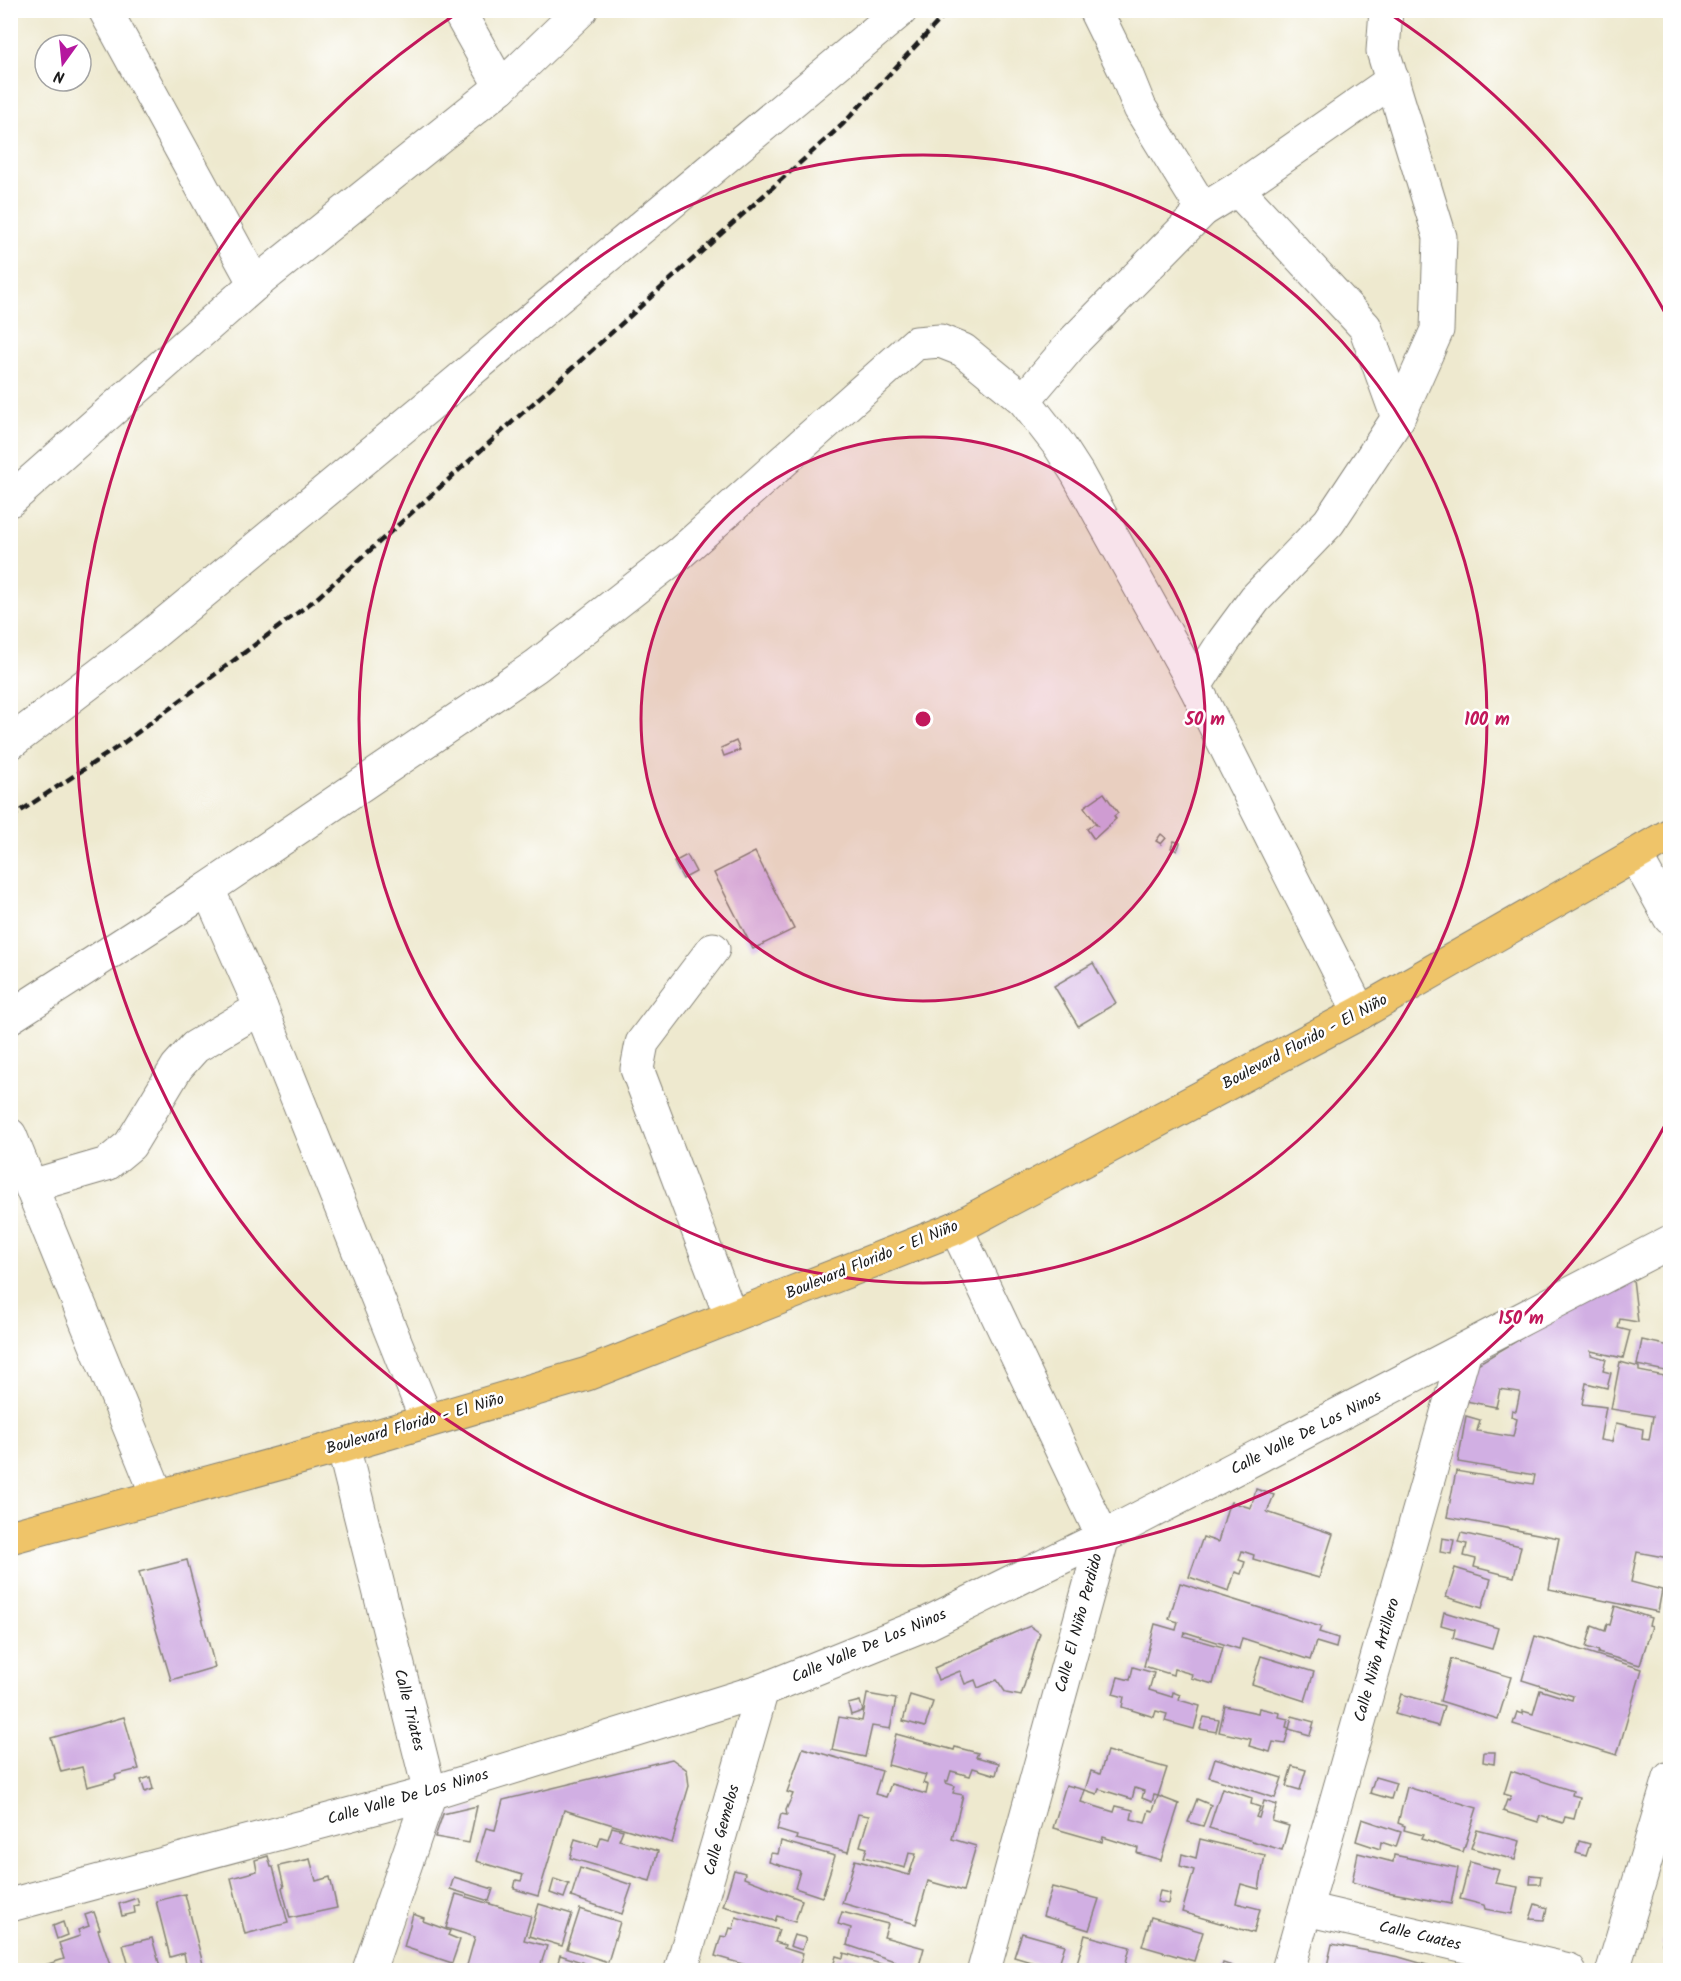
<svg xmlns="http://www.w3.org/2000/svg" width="1681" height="1981" viewBox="0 0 1681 1981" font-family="Kalam,sans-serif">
  <rect width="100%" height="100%" fill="#fff"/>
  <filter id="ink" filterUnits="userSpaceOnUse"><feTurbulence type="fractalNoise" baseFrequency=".0167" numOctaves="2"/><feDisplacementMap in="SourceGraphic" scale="12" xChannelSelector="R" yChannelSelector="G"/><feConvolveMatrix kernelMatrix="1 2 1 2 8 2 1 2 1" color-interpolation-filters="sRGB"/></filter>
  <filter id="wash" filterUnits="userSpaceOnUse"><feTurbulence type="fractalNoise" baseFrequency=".008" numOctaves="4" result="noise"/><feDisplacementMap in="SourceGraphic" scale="24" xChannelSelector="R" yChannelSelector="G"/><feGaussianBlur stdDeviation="1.35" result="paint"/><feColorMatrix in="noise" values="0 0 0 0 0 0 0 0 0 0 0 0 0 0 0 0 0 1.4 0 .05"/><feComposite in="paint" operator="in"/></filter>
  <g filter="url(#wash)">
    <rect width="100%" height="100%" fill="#eee9cf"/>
    <g id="blocks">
      <!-- building -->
      <g fill="#d1afe3">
        <polygon points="736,741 740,750 724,756 721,748"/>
        <polygon points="1104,793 1118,813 1114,816 1116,819 1094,839 1087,829 1094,824 1097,825 1084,807"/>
        <polygon points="1161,834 1166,838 1161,844 1156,841"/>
        <polygon points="1174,841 1180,843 1177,851 1171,848"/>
        <polygon points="755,852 794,929 753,949 714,873"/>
        <polygon points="687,855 696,872 683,879 674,862"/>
        <polygon points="1093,963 1116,1003 1078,1026 1054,986"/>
        <polygon points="1633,1279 1638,1322 1620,1319 1618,1328 1630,1331 1623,1358 1591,1351 1591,1355 1606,1359 1603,1371 1611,1373 1607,1388 1586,1383 1582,1404 1606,1407 1600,1440 1612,1442 1616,1423 1643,1429 1642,1439 1649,1440 1653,1416 1611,1409 1620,1362 1639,1367 1639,1371 1670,1377 1669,1558 1637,1552 1631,1582 1662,1590 1658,1612 1549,1589 1559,1538 1447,1517 1456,1471 1533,1484 1535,1475 1458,1462 1466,1416 1480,1420 1477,1431 1513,1437 1517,1419 1511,1417 1512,1410 1516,1411 1520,1392 1500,1389 1496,1407 1461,1400 1469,1369 1602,1291"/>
        <polygon points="1642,1340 1670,1346 1670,1372 1637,1365"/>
        <polygon points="1256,1489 1274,1495 1267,1512 1333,1534 1319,1578 1253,1559 1254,1555 1242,1551 1239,1560 1245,1562 1241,1574 1235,1572 1229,1591 1189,1577 1203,1537 1218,1542 1227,1510 1231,1502 1251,1508"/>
        <polygon points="1461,1533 1521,1546 1514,1577 1474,1567 1476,1559 1464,1556 1467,1544 1458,1542"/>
        <polygon points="1442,1538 1454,1540 1451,1554 1440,1552"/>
        <polygon points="187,1560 215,1667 171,1680 139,1572"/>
        <polygon points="1455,1568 1491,1579 1482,1608 1446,1597"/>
        <polygon points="1180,1583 1321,1627 1319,1632 1338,1638 1336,1648 1316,1642 1310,1660 1242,1638 1239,1649 1185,1632 1184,1636 1223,1647 1213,1684 1191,1678 1192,1674 1174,1669 1173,1675 1144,1666 1155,1624 1176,1630 1178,1622 1169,1619"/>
        <polygon points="1615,1606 1651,1618 1649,1625 1652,1626 1640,1665 1598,1653 1599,1651 1586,1647 1592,1626 1605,1631 1607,1624 1610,1625"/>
        <polygon points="1444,1612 1498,1628 1492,1649 1453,1638 1455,1629 1441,1625"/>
        <polygon points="1030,1626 1040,1633 1021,1696 1006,1693 997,1680 978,1688 975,1680 965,1684 960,1671 938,1680 934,1668"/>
        <polygon points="1535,1636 1642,1669 1617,1755 1513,1724 1517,1712 1523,1714 1523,1711 1533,1714 1540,1690 1572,1700 1573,1696 1522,1680"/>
        <polygon points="1261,1656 1314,1672 1305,1701 1252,1684"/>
        <polygon points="1451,1659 1511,1677 1498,1719 1440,1701"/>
        <polygon points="1133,1667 1154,1673 1149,1690 1172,1697 1173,1692 1180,1695 1179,1700 1200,1706 1194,1729 1165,1721 1167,1714 1156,1711 1154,1717 1122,1707 1124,1697 1113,1694 1118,1677 1130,1680"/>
        <polygon points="867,1694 896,1699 890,1729 872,1726 865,1757 832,1750 839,1717 862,1721"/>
        <polygon points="1401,1694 1444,1706 1438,1726 1395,1714"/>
        <polygon points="910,1695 933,1702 925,1727 903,1721"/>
        <polygon points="860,1701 863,1711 851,1715 848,1704"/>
        <polygon points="1225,1706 1258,1713 1259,1708 1280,1713 1279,1717 1288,1719 1286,1727 1289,1728 1285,1744 1273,1742 1270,1752 1249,1746 1251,1739 1219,1732"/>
        <polygon points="1292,1716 1314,1722 1310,1735 1289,1729"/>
        <polygon points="124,1717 139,1769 115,1775 116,1779 87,1787 82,1767 61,1772 51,1738"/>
        <polygon points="1204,1717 1219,1720 1216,1732 1200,1729"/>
        <polygon points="896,1734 954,1750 955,1747 978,1753 976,1757 999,1763 996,1775 973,1768 970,1776 951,1771 948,1781 946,1781 946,1783 955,1786 953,1793 963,1795 952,1839 976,1846 963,1891 928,1881 916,1924 842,1903 855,1860 909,1875 916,1854 909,1853 905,1868 864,1857 867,1848 860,1846 869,1816 858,1814 848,1852 796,1839 797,1836 777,1830 781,1814 787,1815 786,1810 793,1794 787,1792 803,1748 882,1771 875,1794 886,1797 891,1784 926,1794 928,1785 923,1783 926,1775 888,1765"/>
        <polygon points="1107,1751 1167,1768 1158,1796 1154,1795 1152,1802 1142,1798 1144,1791 1135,1788 1132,1799 1099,1789 1097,1794 1085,1790 1091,1771 1100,1774"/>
        <polygon points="1484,1752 1495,1752 1494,1764 1483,1762"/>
        <polygon points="1215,1758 1282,1778 1275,1798 1209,1777"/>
        <polygon points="672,1759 687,1770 689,1786 672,1843 564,1810 538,1896 514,1889 516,1880 521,1881 523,1875 476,1861 486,1828 495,1830 503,1800"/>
        <polygon points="1292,1766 1306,1770 1300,1790 1286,1786"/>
        <polygon points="1511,1771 1573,1791 1572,1795 1580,1797 1574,1819 1565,1817 1563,1823 1540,1816 1538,1822 1503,1811 1507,1800 1509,1801 1511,1796 1504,1794"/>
        <polygon points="150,1777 153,1789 145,1792 141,1780"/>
        <polygon points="1375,1777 1396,1783 1391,1799 1370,1793"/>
        <polygon points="1066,1785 1085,1790 1081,1802 1114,1812 1116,1806 1133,1810 1131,1819 1145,1823 1149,1810 1153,1811 1158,1796 1179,1804 1161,1860 1137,1853 1138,1848 1103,1837 1102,1842 1053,1828"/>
        <polygon points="1407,1787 1477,1808 1463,1852 1421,1839 1423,1835 1404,1830 1405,1826 1398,1823"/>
        <polygon points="1222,1788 1252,1798 1251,1804 1260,1807 1256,1817 1259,1818 1264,1801 1277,1805 1272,1821 1289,1826 1282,1850 1209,1828"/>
        <polygon points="1197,1799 1211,1805 1203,1826 1188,1822"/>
        <polygon points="477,1806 469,1843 435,1837 443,1814"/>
        <polygon points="1362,1819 1401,1832 1396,1847 1381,1842 1380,1849 1356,1841"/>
        <polygon points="612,1827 623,1830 619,1840 658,1851 650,1881 570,1858 575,1839 598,1846 601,1837 608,1839"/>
        <polygon points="1477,1830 1520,1841 1515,1860 1471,1848"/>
        <polygon points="1200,1839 1265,1855 1259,1889 1241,1884 1236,1903 1260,1909 1254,1933 1182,1912 1194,1870 1180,1866 1182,1854 1196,1858"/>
        <polygon points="781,1841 835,1856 822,1897 795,1888 800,1871 769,1862 771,1853 778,1854"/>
        <polygon points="1579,1841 1590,1844 1586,1856 1576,1853"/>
        <polygon points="1358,1853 1393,1862 1394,1855 1458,1868 1451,1904 1382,1891 1352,1882"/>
        <polygon points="268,1856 271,1867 273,1867 288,1923 245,1934 231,1878 257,1871 255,1860"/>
        <polygon points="310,1859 316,1881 330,1877 337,1908 290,1918 282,1888 284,1887 279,1866"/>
        <polygon points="1470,1862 1499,1870 1495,1883 1518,1887 1512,1914 1485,1909 1484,1905 1460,1899"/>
        <polygon points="580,1868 632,1885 622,1914 571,1897"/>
        <polygon points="734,1870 745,1873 744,1878 802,1900 795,1922 777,1916 775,1921 723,1906"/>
        <polygon points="1531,1875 1541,1876 1540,1884 1530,1884"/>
        <polygon points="454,1877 493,1889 489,1901 450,1889"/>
        <polygon points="554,1879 569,1884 564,1898 550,1893"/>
        <polygon points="1052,1887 1099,1899 1089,1930 1043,1916"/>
        <polygon points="1160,1891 1170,1893 1168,1904 1157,1902"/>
        <polygon points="185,1894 204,1968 196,1970 179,1970 178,1967 186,1964 184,1953 170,1957 156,1901"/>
        <polygon points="456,1894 531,1916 524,1940 547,1946 539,1970 466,1969 475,1937 446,1928"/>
        <polygon points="137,1898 139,1905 134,1906 135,1913 122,1916 119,1904"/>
        <polygon points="539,1904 572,1914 562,1946 529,1936"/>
        <polygon points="1535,1904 1547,1908 1544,1920 1530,1919"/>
        <polygon points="580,1909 620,1922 608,1962 567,1949"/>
        <polygon points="94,1912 100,1929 98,1930 112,1970 29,1970 64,1959 59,1943 80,1936 78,1930 89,1926 85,1915"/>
        <polygon points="842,1912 888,1924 884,1937 924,1948 918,1969 847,1945 851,1928 838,1924"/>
        <polygon points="413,1914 424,1918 423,1921 450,1931 448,1935 460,1940 452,1963 404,1947"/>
        <polygon points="736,1917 779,1930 775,1942 785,1945 784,1948 803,1954 798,1970 763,1970 715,1956 721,1936 727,1937 730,1928 733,1929"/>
        <polygon points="1151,1917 1203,1932 1194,1961 1142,1946"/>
        <polygon points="63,1922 67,1935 57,1939 53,1926"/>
        <polygon points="1667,1922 1670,1922 1670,1946 1662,1944"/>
        <polygon points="1022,1933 1065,1945 1057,1970 1042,1970 1044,1966 1014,1957"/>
        <polygon points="794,1935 806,1938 802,1950 790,1946"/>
        <polygon points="1085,1935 1130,1947 1124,1970 1075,1970"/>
        <polygon points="152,1938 161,1970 130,1970 123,1945"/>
        <polygon points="1332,1944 1399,1957 1434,1967 1433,1970 1326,1970"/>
        <polygon points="844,1953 901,1970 824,1970 825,1967 832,1970 836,1956 843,1958"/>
        <polygon points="560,1955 590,1965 588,1970 556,1970"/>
        <polygon points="1223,1963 1235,1967 1234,1970 1221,1970"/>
        <polygon points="318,1966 328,1966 328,1970 319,1970"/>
      </g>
    </g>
  </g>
  <g filter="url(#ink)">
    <use href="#blocks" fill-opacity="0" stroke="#858276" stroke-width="1.5"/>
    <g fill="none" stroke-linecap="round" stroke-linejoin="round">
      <!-- minor casing -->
      <g stroke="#858276" stroke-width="35">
        <g id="minor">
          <polyline points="105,10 255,284"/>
          <polyline points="458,10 501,87"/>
          <polyline points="1095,10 1125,71 1140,108 1203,210"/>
          <polyline points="1386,10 1383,51 1440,237 1437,330 1398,418"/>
          <polyline points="1024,400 1076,339 1203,210 1237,189 1393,80"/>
          <polyline points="10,500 255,284 501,87 581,10"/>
          <polyline points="1195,686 1224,641 1255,599 1329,522 1398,418 1365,327 1237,189"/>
          <polyline points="10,743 144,641 438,398 901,10"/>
          <polyline points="1635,855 1670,918"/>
          <polyline points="208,889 261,1008 427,1421"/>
          <polyline points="713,949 642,1043 637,1069 731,1317"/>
          <polyline points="10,1017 208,889 536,666 679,554 916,343 940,341 963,350 1024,400 1059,445 1077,473 1195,686 1360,1013"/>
          <polyline points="10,1135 158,1497"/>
          <polyline points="31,1186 107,1164 130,1145 177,1067 195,1047 261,1008"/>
          <polyline points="956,1228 1103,1537 984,1970"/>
          <polyline points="343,1446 430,1793 369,1970"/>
          <polyline points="10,1905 430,1793 762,1690 928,1623 1103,1537 1670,1242"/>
          <polyline points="1306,1909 1569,1970"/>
          <polyline points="681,1970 762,1690"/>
          <polyline points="1288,1970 1465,1350"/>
          <polyline points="1613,1970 1670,1778"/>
        </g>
      </g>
      <!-- major casing -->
      <g stroke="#858276" stroke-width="35">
        <polyline id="major" points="10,1537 343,1446 587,1374 956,1228 1360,1013 1670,835"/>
      </g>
      <!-- minor -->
      <use href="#minor" stroke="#fff" stroke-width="33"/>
      <!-- major -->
      <use href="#major" stroke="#efc469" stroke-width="33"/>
      <!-- rail -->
      <polyline stroke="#1c1c1c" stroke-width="4.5" stroke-dasharray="9 4.5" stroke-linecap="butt" points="10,818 122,744 316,599 843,124 949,10"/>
    </g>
  </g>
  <!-- distance rings -->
  <circle cx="923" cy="719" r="282" fill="#c2185b" fill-opacity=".12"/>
  <g fill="none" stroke="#c2185b" stroke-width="3">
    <circle cx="923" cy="719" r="282"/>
    <circle cx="923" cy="719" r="564"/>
    <path d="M1670 1116A846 846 0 1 1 456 14M1390 14A846 846 0 0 1 1670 322"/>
  </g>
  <g text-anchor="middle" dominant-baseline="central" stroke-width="5" stroke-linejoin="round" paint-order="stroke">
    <!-- street labels -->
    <g font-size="16" fill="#1c1c1c" stroke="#fff">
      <text transform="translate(1305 1042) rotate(-28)">Boulevard Florido - El Niño</text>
      <text transform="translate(872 1260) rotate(-22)">Boulevard Florido - El Niño</text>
      <text transform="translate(415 1424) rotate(-16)">Boulevard Florido - El Niño</text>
      <text transform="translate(1306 1433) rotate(-27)">Calle Valle De Los Ninos</text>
      <text transform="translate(1079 1623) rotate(-75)">Calle El Niño Perdido</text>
      <text transform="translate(869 1646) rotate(-23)">Calle Valle De Los Ninos</text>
      <text transform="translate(1377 1660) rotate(-74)">Calle Niño Artillero</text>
      <text transform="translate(409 1710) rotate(76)">Calle Triates</text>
      <text transform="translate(408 1797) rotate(-16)">Calle Valle De Los Ninos</text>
      <text transform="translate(722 1830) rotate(-74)">Calle Gemelos</text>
      <text transform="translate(1420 1936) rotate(13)">Calle Cuates</text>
    </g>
  </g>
  <circle cx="923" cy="719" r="9" fill="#c2185b" stroke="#fff" stroke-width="3"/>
  <g font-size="18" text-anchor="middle" font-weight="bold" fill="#c2185b" stroke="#fff" stroke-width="5" stroke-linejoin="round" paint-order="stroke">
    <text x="1205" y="725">50 m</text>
    <text x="1487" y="725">100 m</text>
    <text x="1521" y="1324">150 m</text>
  </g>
  <!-- margin -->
  <rect width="1681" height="1981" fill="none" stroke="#fff" stroke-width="36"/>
  <!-- north arrow -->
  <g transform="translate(63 63) rotate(195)"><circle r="28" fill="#ffffff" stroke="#a4a4a4" stroke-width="1.5"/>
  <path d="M0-4.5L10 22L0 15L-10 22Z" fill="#b5179e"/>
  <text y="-9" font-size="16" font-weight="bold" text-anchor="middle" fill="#1c1c1c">N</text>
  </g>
</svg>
